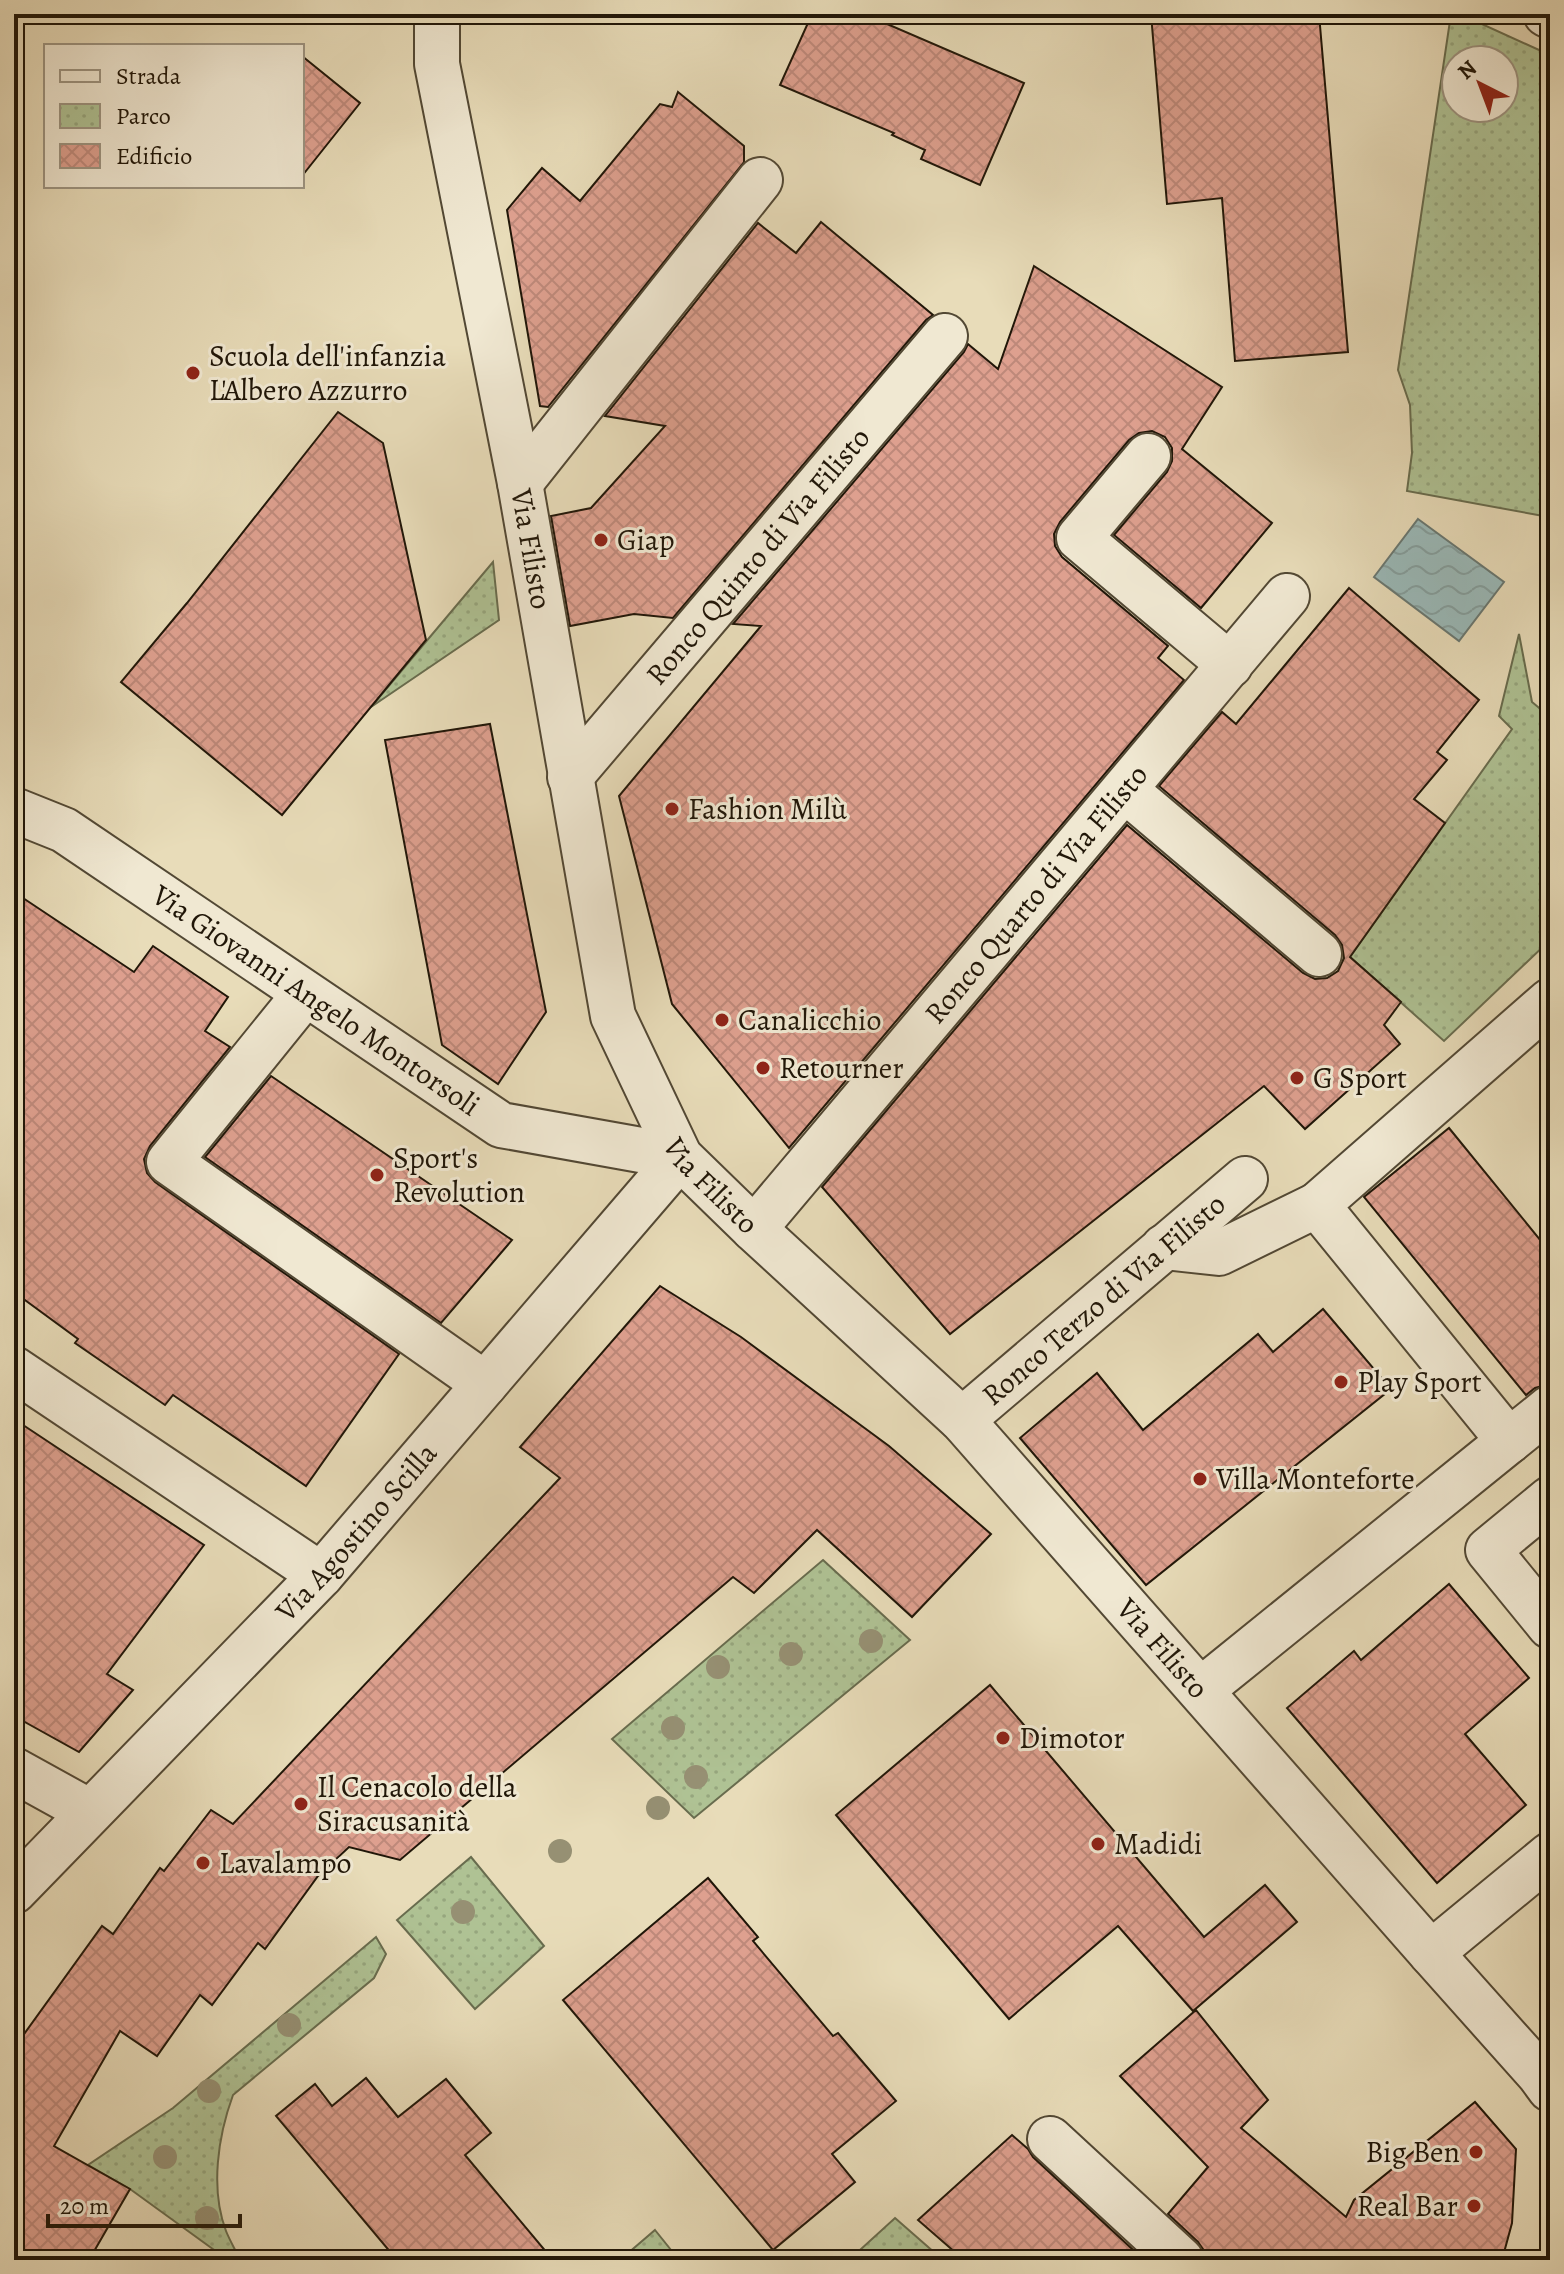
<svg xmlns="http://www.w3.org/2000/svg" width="1564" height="2274" viewBox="0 0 1564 2274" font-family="Alegreya,serif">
  <defs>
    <pattern id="park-dots" width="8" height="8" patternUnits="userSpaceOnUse" patternTransform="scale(2)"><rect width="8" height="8" fill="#afc294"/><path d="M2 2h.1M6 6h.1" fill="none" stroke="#96a67e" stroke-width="1.8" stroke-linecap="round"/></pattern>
    <pattern id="water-waves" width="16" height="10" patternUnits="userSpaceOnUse" patternTransform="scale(2)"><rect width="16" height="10" fill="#9ab9b8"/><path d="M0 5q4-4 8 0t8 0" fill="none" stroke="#849e9d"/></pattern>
    <pattern id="building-cross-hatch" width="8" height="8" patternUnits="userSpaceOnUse" patternTransform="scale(2)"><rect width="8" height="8" fill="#dea08f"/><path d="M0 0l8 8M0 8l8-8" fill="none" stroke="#be897a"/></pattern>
  </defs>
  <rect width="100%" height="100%" fill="#e8dcb9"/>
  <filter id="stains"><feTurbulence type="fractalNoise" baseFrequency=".0025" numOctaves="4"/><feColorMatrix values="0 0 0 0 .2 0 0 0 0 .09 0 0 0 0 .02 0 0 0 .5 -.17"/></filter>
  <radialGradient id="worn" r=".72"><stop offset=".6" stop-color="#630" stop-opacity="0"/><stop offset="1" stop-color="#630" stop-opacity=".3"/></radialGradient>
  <!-- park -->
  <g fill="url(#park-dots)" stroke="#686c4e" stroke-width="2" fill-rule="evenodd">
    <path d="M1451 14H1460L1550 55 1549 517 1407 491 1412 453 1410 405 1398 370ZM1504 60V108H1456V60Z"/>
    <polygon points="493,562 499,620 371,707"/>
    <polygon points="1519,634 1532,702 1550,717 1550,940 1444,1041 1350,957 1512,729 1499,716"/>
    <polygon points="823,1560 910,1640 694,1818 612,1739"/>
    <polygon points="471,1857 544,1946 475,2009 397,1920"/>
    <path d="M376 1937 386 1954 374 1978 233 2095C218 2136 210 2189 226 2231 230 2241 236 2251 240 2260H228L130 2189 88 2165 173 2108Z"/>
    <polygon points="895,2218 943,2260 849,2260"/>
    <polygon points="655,2230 679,2260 620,2260"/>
  </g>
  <!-- water -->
  <polygon fill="url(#water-waves)" stroke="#697872" stroke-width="2" points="1418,519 1504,582 1459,641 1374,577"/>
  <!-- building -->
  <g fill="url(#building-cross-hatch)" stroke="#201608" stroke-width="2">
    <polygon points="812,14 864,14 1024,83 980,185 921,159 925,150 892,135 894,133 780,85"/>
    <polygon points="1151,14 1319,14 1348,352 1235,361 1222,198 1167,204"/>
    <polygon points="302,56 360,103 302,176"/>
    <polygon points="678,92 744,146 744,162 548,407 540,406 507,210 542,168 580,201 660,104 672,107"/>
    <polygon points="821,222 933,315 926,320 673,618 634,614 570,626 551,516 591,508 665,426 605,416 758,223 796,253"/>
    <polygon points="1034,266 1222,387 1182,449 1272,523 1201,608 1114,535 1167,472 1172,461 1172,448 1165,437 1152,431 1139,433 1129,440 1060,522 1054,534 1055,546 1062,557 1168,646 1158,658 1184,680 789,1148 672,1004 619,796 761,626 733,624 964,352 968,344 998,369"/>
    <polygon points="338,412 383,443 426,640 282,815 121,682 187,603"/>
    <polygon points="1349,588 1479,700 1437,752 1447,760 1414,799 1445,823 1350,957 1401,1002 1384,1025 1400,1044 1305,1129 1264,1086 950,1334 822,1187 1127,825 1303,973 1315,979 1327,978 1338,971 1344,958 1342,945 1335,935 1159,786 1222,712 1236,724"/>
    <polygon points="490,724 546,1012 498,1084 442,1045 385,740"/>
    <polygon points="14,892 134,972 153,946 228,997 205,1031 230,1047 150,1146 144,1159 147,1173 155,1182 399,1354 306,1486 173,1395 165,1405 75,1343 78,1339 14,1292"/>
    <polygon points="271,1076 512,1240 441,1323 205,1157"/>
    <polygon points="1449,1128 1550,1252 1550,1384 1535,1388 1526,1395 1364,1197"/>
    <polygon points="660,1286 741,1337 889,1446 991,1534 912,1617 817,1530 754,1593 733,1577 400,1860 349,1847 318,1876 265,1949 258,1943 212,2005 200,1995 157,2056 120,2031 54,2146 130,2189 89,2260 42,2260 14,2245 14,2048 102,1926 113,1934 160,1868 164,1871 211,1810 233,1824 560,1478 520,1447"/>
    <polygon points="1323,1309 1391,1389 1146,1585 1020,1438 1097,1373 1143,1430 1258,1334 1273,1352"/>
    <polygon points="14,1419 204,1545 107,1674 133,1690 79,1752 14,1716"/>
    <polygon points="1449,1584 1529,1678 1465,1734 1526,1805 1437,1883 1287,1708 1354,1651 1361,1660"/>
    <polygon points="990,1685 1204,1937 1265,1885 1297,1922 1193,2011 1118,1926 1009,2019 836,1815"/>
    <polygon points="708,1878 758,1937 753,1941 833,2036 838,2033 896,2101 832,2154 855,2182 773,2250 563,2000"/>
    <polygon points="1196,2010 1268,2100 1241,2128 1346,2217 1354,2200 1475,2102 1516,2149 1512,2223 1502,2260 1205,2260 1205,2252 1198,2242 1168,2214 1208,2167 1120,2076"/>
    <polygon points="366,2078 398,2117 446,2079 491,2133 465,2155 553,2260 397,2260 276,2116 315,2084 332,2106"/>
    <polygon points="1012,2135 1028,2149 1033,2157 1144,2260 964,2260 918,2220"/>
  </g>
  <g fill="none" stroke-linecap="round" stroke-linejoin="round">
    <!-- minor casing -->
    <g stroke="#524834" stroke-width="48">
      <g id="minor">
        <path id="s1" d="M437 14V64L520 483 613 1016 680 1157 754 1229 962 1420 1431 1953 1539 2074 1550 2089"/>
        <polyline points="1546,14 1550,16"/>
        <polyline points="1148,456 1079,538 1230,665"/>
        <polyline points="520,483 760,180"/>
        <path id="s2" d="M570 777 945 336"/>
        <polyline points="1125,790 1319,954"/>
        <path id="s3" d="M14 810 64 830 501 1125 680 1157"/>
        <polyline points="305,994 169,1162 485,1384"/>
        <polyline points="1550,1001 1317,1205 1509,1441 1550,1408"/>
        <path id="s4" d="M754 1229 1287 596"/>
        <polyline points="1164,1247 1219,1253 1317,1205"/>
        <polyline points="14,1369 321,1575"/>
        <path id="s5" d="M962 1420 1245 1179"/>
        <polyline points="1550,1499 1488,1550 1550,1626"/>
        <polyline points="1201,1690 1509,1441"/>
        <polyline points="14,1770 90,1812"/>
        <path id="s6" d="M14 1891 321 1575 680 1157"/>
        <polyline points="1431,1953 1550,1855"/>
        <polyline points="1050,2139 1181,2260"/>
      </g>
    </g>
    <!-- minor -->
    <use href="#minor" stroke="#f0e8d2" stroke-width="44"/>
  </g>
  <!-- trees -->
  <g fill="#969073">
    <circle cx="871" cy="1641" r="12"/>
    <circle cx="791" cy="1654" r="12"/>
    <circle cx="718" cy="1667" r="12"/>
    <circle cx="673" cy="1728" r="12"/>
    <circle cx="696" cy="1777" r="12"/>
    <circle cx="658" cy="1808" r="12"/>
    <circle cx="560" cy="1851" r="12"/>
    <circle cx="463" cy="1912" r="12"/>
    <circle cx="289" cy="2025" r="12"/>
    <circle cx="209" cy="2091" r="12"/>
    <circle cx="165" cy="2157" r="12"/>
    <circle cx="207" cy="2218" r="12"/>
  </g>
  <!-- markers -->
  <g fill="#8f2418" stroke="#f0e8d2" stroke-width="3">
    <circle cx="193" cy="373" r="8"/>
    <circle cx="601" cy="540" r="8"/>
    <circle cx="672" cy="809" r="8"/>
    <circle cx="722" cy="1020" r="8"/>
    <circle cx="763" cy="1068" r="8"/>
    <circle cx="1297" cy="1078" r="8"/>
    <circle cx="377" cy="1175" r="8"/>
    <circle cx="1341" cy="1382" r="8"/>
    <circle cx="1200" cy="1479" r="8"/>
    <circle cx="1003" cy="1738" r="8"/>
    <circle cx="301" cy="1804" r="8"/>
    <circle cx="1098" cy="1844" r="8"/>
    <circle cx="203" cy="1863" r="8"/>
    <circle cx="1476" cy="2152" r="8"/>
    <circle cx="1474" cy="2206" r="8"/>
  </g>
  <g text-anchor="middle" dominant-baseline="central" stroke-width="6" stroke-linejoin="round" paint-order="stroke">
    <!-- poi labels -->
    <g font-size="30" fill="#201608" stroke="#f0e8d2" text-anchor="start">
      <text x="209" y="356">Scuola dell'infanzia<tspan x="209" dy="34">L'Albero Azzurro</tspan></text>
      <text x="617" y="540">Giap</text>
      <text x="688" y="809">Fashion Milù</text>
      <text x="738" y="1020">Canalicchio</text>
      <text x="779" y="1068">Retourner</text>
      <text x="1313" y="1078">G Sport</text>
      <text x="393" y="1158">Sport's<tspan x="393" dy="34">Revolution</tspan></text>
      <text x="1357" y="1382">Play Sport</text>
      <text x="1216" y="1479">Villa Monteforte</text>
      <text x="1019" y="1738">Dimotor</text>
      <text x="317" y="1787">Il Cenacolo della<tspan x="317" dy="34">Siracusanità</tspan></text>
      <text x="1114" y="1844">Madidi</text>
      <text x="219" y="1863">Lavalampo</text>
      <text x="1460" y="2152" text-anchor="end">Big Ben</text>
      <text x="1458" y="2206" text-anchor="end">Real Bar</text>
    </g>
    <!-- street labels -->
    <g font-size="30" fill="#201608" stroke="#f0e8d2">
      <text stroke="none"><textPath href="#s1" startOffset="544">Via Filisto</textPath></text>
      <text stroke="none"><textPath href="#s2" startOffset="290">Ronco Quinto di Via Filisto</textPath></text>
      <text stroke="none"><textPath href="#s4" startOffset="438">Ronco Quarto di Via Filisto</textPath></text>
      <text stroke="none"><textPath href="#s3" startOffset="358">Via Giovanni Angelo Montorsoli</textPath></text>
      <text stroke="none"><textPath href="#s1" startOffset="1216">Via Filisto</textPath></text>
      <text stroke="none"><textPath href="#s5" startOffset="186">Ronco Terzo di Via Filisto</textPath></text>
      <text stroke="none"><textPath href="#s6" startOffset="496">Via Agostino Scilla</textPath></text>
      <text stroke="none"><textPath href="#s1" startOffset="1864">Via Filisto</textPath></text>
    </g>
  </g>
  <!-- margin -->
  <rect width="1564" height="2274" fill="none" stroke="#e8dcb9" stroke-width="48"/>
  <rect x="16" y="16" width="1532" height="2242" fill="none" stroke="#201608" stroke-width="4"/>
  <rect x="24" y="24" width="1516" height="2226" fill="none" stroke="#201608" stroke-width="2"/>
  <!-- legend -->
  <rect x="44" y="44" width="260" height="144" fill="#f0e8d2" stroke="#9d9481" stroke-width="2"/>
  <rect x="60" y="70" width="40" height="12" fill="#f0e8d2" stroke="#9d9481" stroke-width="2"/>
  <text x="116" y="84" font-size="24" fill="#201608">Strada</text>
  <rect x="60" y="104" width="40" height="24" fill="url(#park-dots)" stroke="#9d9481" stroke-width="2"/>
  <text x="116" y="124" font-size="24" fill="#201608">Parco</text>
  <rect x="60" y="144" width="40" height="24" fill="url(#building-cross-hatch)" stroke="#9d9481" stroke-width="2"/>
  <text x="116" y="164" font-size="24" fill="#201608">Edificio</text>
  <!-- north arrow -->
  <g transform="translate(1480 84) rotate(318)"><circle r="38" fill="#f0e8d2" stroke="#9d9481" stroke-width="2"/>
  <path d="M0-6L14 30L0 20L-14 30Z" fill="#8f2418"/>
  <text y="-12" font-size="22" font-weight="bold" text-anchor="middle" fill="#201608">N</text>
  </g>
  <!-- scale -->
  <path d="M48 2214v12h192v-12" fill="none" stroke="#201608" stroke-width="4"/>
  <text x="60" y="2214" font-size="24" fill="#201608" stroke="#f0e8d2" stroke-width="6" paint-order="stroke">20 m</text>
  <rect width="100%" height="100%" filter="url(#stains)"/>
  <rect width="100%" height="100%" fill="url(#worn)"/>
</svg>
